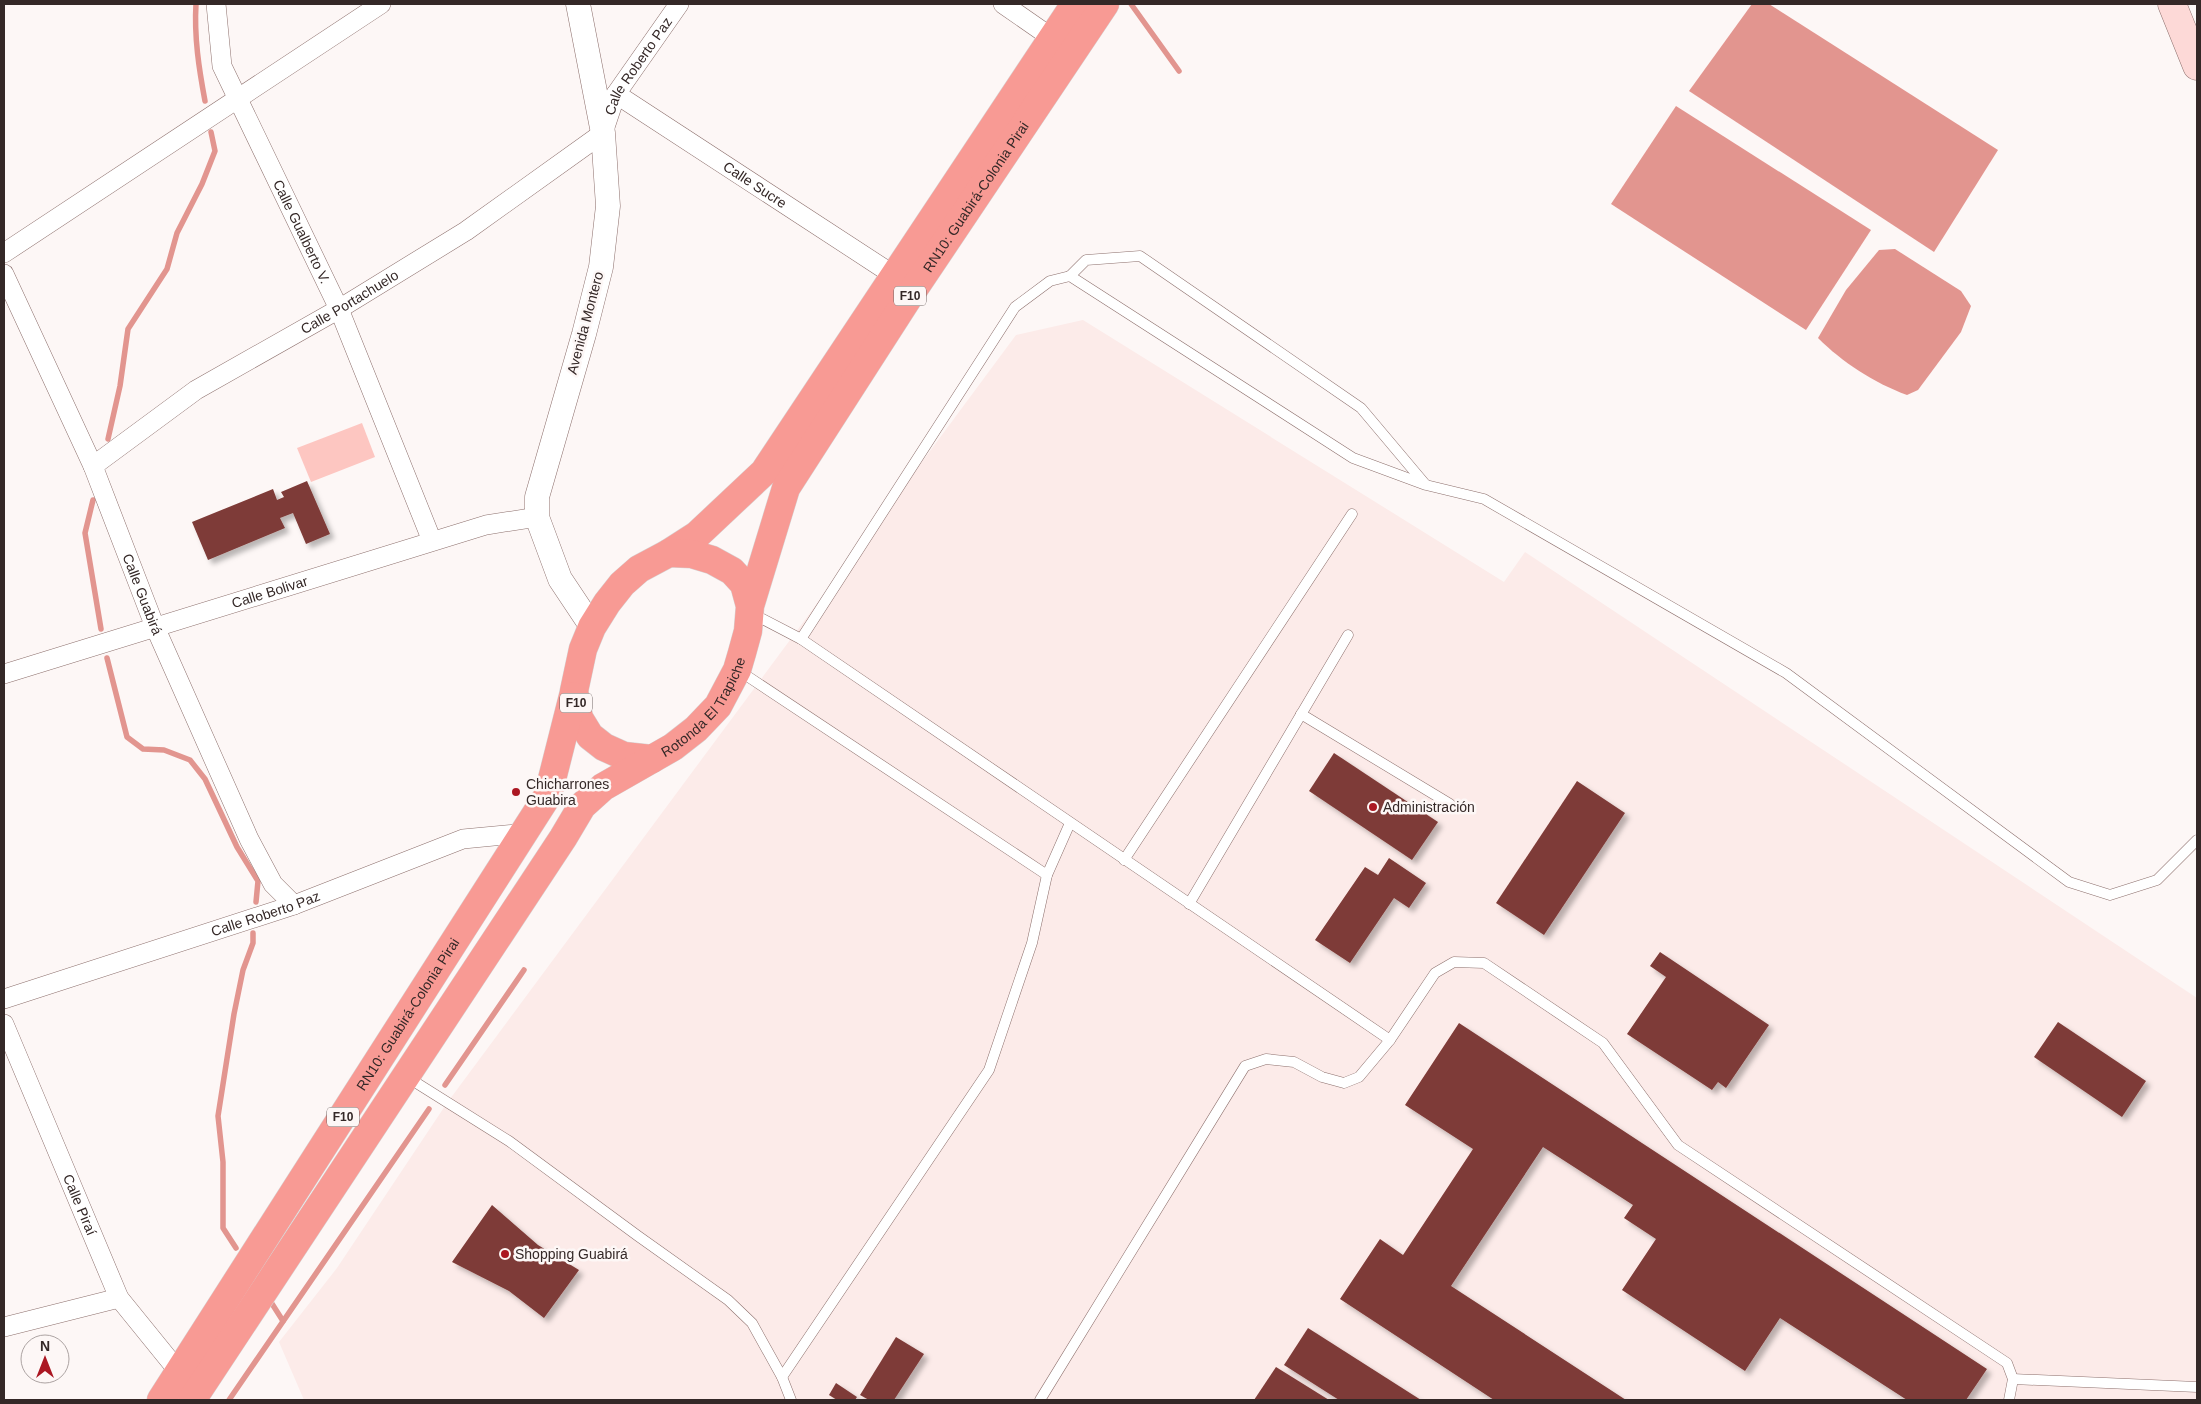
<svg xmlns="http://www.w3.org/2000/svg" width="2201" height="1404" viewBox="0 0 2201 1404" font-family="Arial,sans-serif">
  <defs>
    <filter id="shadow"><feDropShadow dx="4.5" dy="4.5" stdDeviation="2.5" flood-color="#0004"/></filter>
  </defs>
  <rect width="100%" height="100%" fill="#fdf7f6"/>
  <!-- built -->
  <polygon fill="#fcebe9" points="1083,320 1504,582 1525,552 2197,998 2197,1400 304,1400 279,1342 337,1268 447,1103 1016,335"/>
  <!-- green -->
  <polygon fill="#fdc6c1" points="362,423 375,457 311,482 297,448"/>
  <!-- water -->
  <g fill="#e2958f">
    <polygon points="1752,4 1769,4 1998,150 1934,252 1689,91"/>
    <polygon points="1676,106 1871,230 1806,330 1611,204"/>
    <path d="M1895 249 1961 291 1971 306 1961 332 1918 390 1907 395C1874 383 1842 362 1818 338L1846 290 1879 250Z"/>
  </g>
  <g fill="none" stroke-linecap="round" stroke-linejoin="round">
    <!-- stream -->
    <g stroke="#e2958f" stroke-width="5.5">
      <path d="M196 4C194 37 199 69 205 101"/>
      <polyline points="1131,4 1179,71"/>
      <polyline points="108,439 120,386 128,329 167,269 177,233 202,184 215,151 211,132"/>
      <polyline points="93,500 85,533 101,629"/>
      <polyline points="107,658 127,737 143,749 164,750 190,760 205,779 237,847 258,881 256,902"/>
      <polyline points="445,1085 524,970"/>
      <polyline points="236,1248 223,1228 223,1162 218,1116 234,1014 243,970 253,943 253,933"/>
      <polyline points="269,1299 283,1321"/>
      <polyline points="229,1400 429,1109"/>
    </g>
  </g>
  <!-- building -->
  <g fill="#7e3b37" filter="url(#shadow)">
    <polygon points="307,481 330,534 306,544 293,513 280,518 285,528 208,560 192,522 273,489 277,500 284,497 281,492"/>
    <polygon points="1334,753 1438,822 1412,860 1309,791"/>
    <polygon points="1577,781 1625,813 1544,935 1496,903"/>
    <polygon points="1389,858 1426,883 1409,908 1394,898 1350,963 1315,940 1365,867 1378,875"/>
    <polygon points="1660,952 1769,1025 1726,1088 1718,1082 1712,1090 1627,1034 1666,977 1650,966"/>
    <polygon points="2058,1022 2146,1081 2122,1117 2034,1057"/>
    <polygon points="1459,1023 1987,1369 1966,1400 1907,1400 1780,1318 1745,1371 1622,1290 1656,1239 1624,1218 1633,1205 1543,1147 1451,1286 1626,1400 1494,1400 1340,1299 1380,1239 1403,1255 1473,1149 1405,1105"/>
    <polygon points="492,1205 538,1245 579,1270 544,1318 509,1291 452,1262"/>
    <polygon points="1308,1328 1421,1400 1339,1400 1284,1365"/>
    <polygon points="896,1337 924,1354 894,1400 869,1400 860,1395"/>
    <polygon points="1276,1367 1329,1400 1254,1400"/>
    <polygon points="836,1383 857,1397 855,1400 837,1400 829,1395"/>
  </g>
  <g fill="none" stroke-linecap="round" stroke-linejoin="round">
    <!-- service casing -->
    <g stroke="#8d706d" stroke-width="11">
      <g id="service">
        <polyline points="1070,276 1086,260 1140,256 1361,408 1425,484"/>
        <polyline points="751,613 801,639 1390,1040"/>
        <polyline points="801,639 1015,307 1050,281 1070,276 1353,458 1426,485 1484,499 1786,673 2069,882 2110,895 2157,880 2197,840"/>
        <polyline points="738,670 1047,875"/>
        <polyline points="1301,714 1450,804"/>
        <polyline points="1124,860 1352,514"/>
        <polyline points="1189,904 1348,635"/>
        <polyline points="407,1077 509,1141 638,1236 728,1300 752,1323 782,1377 791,1400"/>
        <polyline points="782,1377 989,1070 1032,943 1047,875 1070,823"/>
        <polyline points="2013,1379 2197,1387"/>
        <polyline points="1040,1400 1245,1066 1266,1059 1294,1062 1322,1077 1344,1083 1359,1077 1390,1040 1435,973 1454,962 1484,963 1603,1043 1678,1145 2007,1363 2013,1379 2009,1400"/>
      </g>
    </g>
    <!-- minor casing -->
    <g stroke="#8d706d" stroke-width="20">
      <g id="minor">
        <path id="s1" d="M216 4 222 66 339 309 432 541"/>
        <polyline points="1003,4 1052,38"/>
        <path id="s2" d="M616 94 895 276"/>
        <polyline points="4,253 381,4"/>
        <path id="s3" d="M4 274 93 466 155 627 249 839 273 884 294 905"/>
        <path id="s4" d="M93 466 196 390 339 309 466 231 603 133 616 94 679 4"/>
        <path id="s5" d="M4 674 486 525 537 517"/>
        <path id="s6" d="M4 999 294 905 463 839 526 833"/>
        <path id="s7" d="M4 1024 119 1298 179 1372"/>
        <polyline points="4,1327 119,1298"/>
      </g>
    </g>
    <!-- tertiary casing -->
    <g stroke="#8d706d" stroke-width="25">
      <polyline id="tertiary" points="578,4 603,133 608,206 601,267 584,334 537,497 537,517 560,579 592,627"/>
    </g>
    <!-- secondary casing -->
    <g stroke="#8d706d" stroke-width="29">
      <polyline id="secondary" points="2172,4 2197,66"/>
    </g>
    <!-- trunk casing -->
    <g stroke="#d6d4d4" stroke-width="29">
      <g id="trunk">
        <polyline points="669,553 697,535 764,472 1075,4"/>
        <path id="s8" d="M750 606 744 584 732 571 712 560 692 554 669 553 639 569 622 584 607 603 592 627 583 649 574 691 579 718 590 736 604 747 624 756 652 759 673 747 696 729 718 706 737 670 742 653 748 631 750 606 786 488 914 289 1105 4"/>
        <path id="s9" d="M161 1400 548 795 573 696"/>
        <polyline points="192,1400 563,838 582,806 603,787 652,759"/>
      </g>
    </g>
    <!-- service -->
    <use href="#service" stroke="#fff" stroke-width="10"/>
    <!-- minor -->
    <use href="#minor" stroke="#fff" stroke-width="19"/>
    <!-- tertiary -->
    <use href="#tertiary" stroke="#fff" stroke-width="24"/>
    <!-- secondary -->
    <use href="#secondary" stroke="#fdd9d7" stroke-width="28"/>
    <!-- trunk -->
    <use href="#trunk" stroke="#f89a94" stroke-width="28"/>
  </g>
  <!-- markers -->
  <g fill="#ab1722" stroke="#fdf7f6" stroke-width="2">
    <circle cx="516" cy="792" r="5"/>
    <circle cx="1373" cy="807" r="5"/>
    <circle cx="505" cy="1254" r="5"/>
  </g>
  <g text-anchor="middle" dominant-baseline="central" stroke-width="5" stroke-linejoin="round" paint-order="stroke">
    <!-- shield labels -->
    <g fill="#fdf7f6" stroke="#706665" stroke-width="1">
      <rect x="894" y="286.5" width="32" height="19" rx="4"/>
      <rect x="560" y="693.5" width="32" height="19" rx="4"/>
      <rect x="327" y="1107.5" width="32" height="19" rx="4"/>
    </g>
    <g font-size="12" font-weight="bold" fill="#342827">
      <text x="910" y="296">F10</text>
      <text x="576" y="703">F10</text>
      <text x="343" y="1117">F10</text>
    </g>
    <!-- street labels -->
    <g font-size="14" fill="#342827" stroke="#fdf7f6">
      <text stroke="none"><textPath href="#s4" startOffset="686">Calle Roberto Paz</textPath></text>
      <text stroke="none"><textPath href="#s2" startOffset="166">Calle Sucre</textPath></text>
      <text stroke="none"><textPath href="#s8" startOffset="1062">RN10: Guabirá-Colonia Pirai</textPath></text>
      <text stroke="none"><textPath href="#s1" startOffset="246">Calle Gualberto V.</textPath></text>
      <text stroke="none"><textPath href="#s4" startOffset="305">Calle Portachuelo</textPath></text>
      <text transform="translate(585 323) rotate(-75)">Avenida Montero</text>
      <text stroke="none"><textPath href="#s5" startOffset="278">Calle Bolivar</textPath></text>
      <text stroke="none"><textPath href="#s3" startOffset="349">Calle Guabirá</textPath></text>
      <text stroke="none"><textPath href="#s8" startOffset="475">Rotonda El Trapiche</textPath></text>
      <text stroke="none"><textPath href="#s6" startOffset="275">Calle Roberto Paz</textPath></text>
      <text stroke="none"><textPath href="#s9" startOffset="458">RN10: Guabirá-Colonia Pirai</textPath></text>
      <text stroke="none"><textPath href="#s7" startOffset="196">Calle Piraí</textPath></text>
    </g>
    <!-- poi labels -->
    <g font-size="14" fill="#342827" stroke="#fdf7f6" text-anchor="start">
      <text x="526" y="784">Chicharrones<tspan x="526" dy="16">Guabira</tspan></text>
      <text x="1383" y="807">Administración</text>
      <text x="515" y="1254">Shopping Guabirá</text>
    </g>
  </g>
  <!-- border -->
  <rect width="2201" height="1404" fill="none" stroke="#342827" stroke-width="10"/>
  <!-- north arrow -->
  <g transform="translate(45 1359)"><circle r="24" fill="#fdf7f6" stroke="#ada4a3"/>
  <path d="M0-4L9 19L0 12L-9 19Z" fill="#ab1722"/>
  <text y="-8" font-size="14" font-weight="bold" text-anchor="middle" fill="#342827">N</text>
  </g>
</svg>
